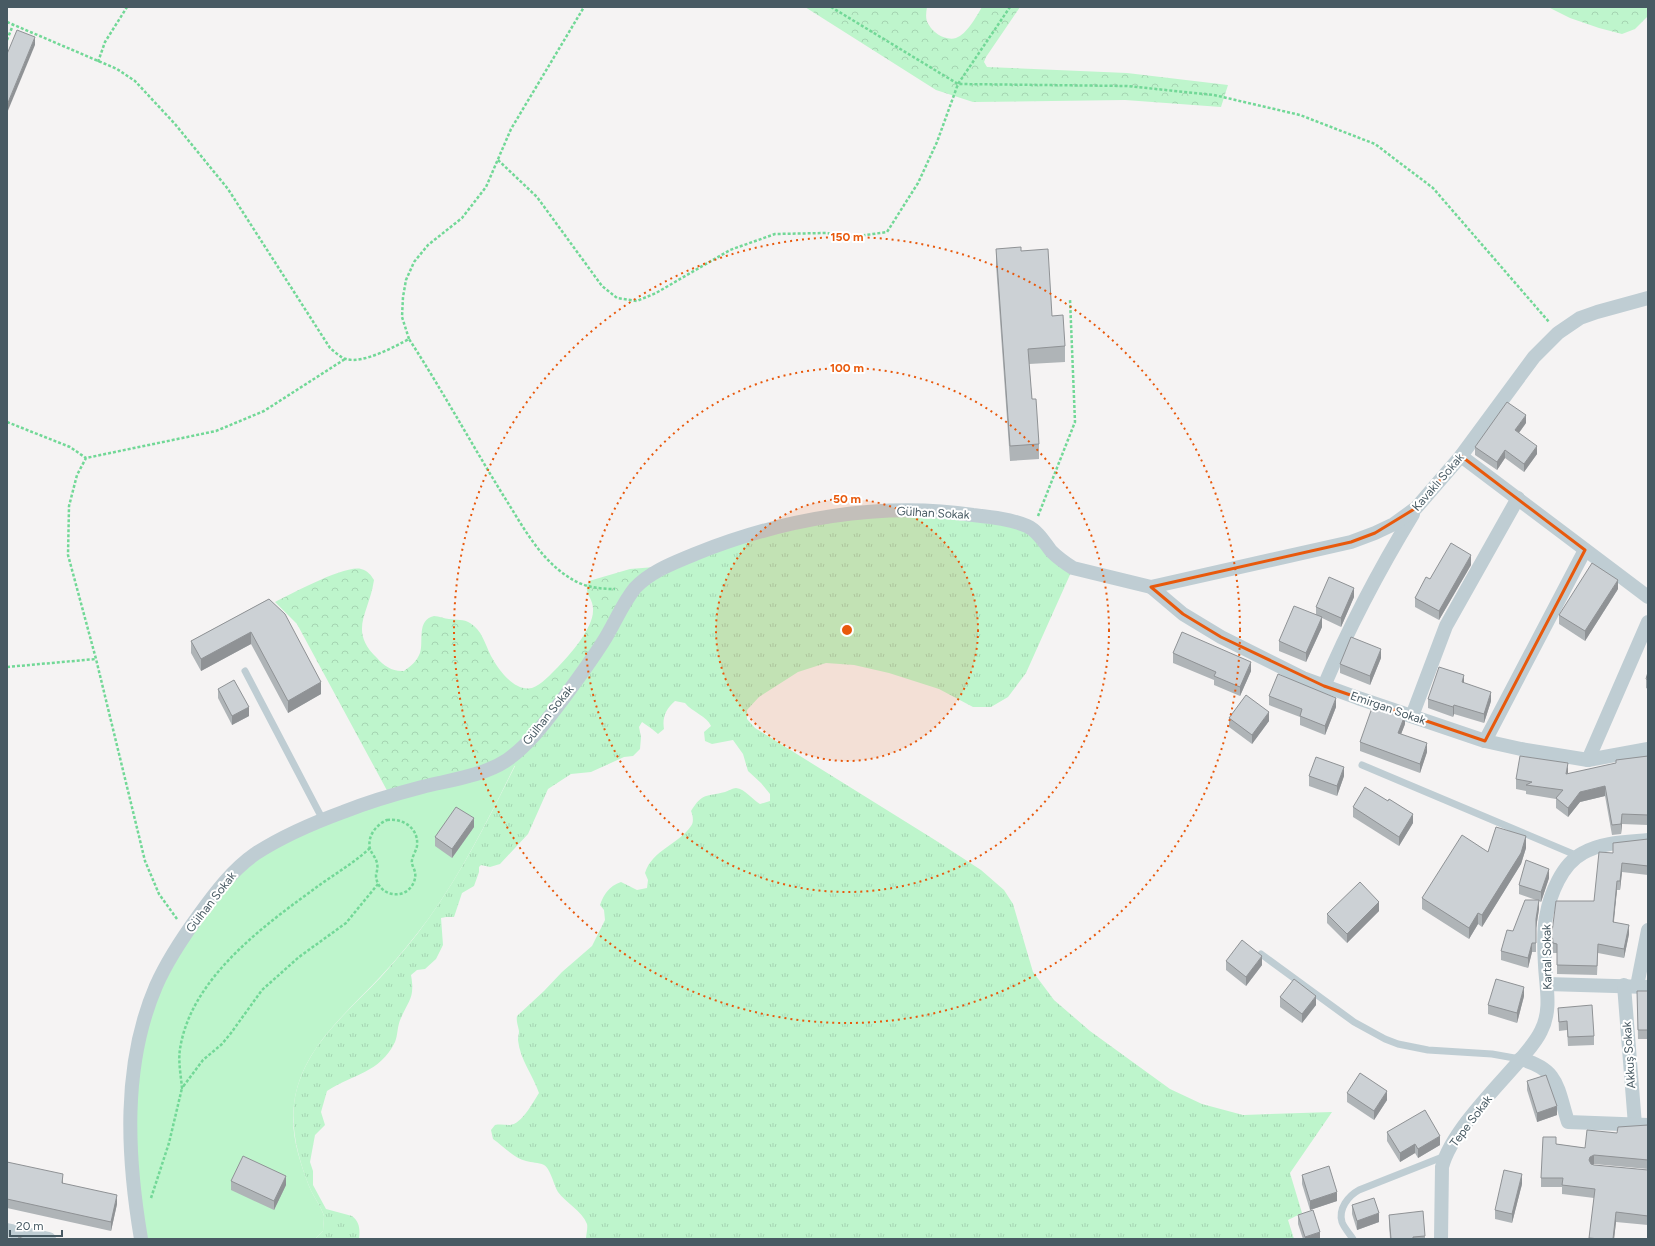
<svg xmlns="http://www.w3.org/2000/svg" width="1655" height="1246" viewBox="0 0 1655 1246" font-family="Figtree,sans-serif">
  <defs>
    <pattern id="grass-tufts" width="24" height="20" patternUnits="userSpaceOnUse"><rect width="24" height="20" fill="#bef5cc"/><path d="M3 7l-1-3M5 7V3M7 7l1-3M15 17l-1-3M17 17v-4M19 17l1-3" fill="none" stroke="#a5d4b2"/></pattern>
    <pattern id="forest-crowns" width="20" height="18" patternUnits="userSpaceOnUse"><rect width="20" height="18" fill="#bef5cc"/><path d="M2 6a3 3 0 1 1 6 0M12 15a3 3 0 1 1 6 0" fill="none" stroke="#a5d4b2"/></pattern>
  </defs>
  <rect width="100%" height="100%" fill="#f5f3f3"/>
  <!-- grass -->
  <path fill="url(#grass-tufts)" d="M869 512 1027 526 1073 568 1026 673 1008 697 991 707H973L939 689 889 673 854 665 826 663 798 672 759 697 747 710V719L755 728 935 840 981 870 1004 890 1013 904 1033 972 1054 1000 1090 1031 1170 1089 1202 1104 1243 1115 1332 1112 1290 1173 1302 1213 1288 1220 1294 1239H586C586 1235 588 1228 587 1224 582 1211 566 1203 558 1192 554 1185 550 1168 544 1165 538 1162 532 1163 526 1161 514 1158 503 1146 493 1139L491 1130 495 1125C500 1124 505 1125 510 1125 522 1124 533 1102 539 1093 533 1075 520 1060 518 1040 518 1037 519 1034 519 1031 518 1026 516 1021 517 1016L544 991 562 972 592 946 605 920 604 910 600 905C604 894 609 886 621 882L637 890 647 888 648 880 645 873C652 850 679 844 691 826 694 822 693 816 691 811 703 792 706 797 725 792 728 791 733 788 736 788 745 789 753 800 760 804L770 801V794L761 783 748 771 743 754 733 740 712 744 705 741 704 732 711 726C707 716 692 712 685 703L675 701C666 709 662 717 664 729L658 734 652 729 642 722 639 727 641 737 640 749 633 756 624 757 591 772 571 774 548 789 528 834 500 864 490 867 481 865 479 867V872L474 886 462 893 454 917H446L441 918 443 945 436 959 425 969 417 970 411 975C415 998 409 999 401 1018 397 1026 398 1035 395 1042 380 1073 353 1074 327 1091L321 1112 325 1125 315 1135 310 1162 313 1171V1185L326 1209 352 1216C360 1222 360 1230 359 1239H315L323 1231C323 1227 324 1220 324 1216 321 1206 313 1196 309 1186 299 1160 291 1132 294 1104 301 1049 346 1014 381 977 398 958 414 939 429 918 463 870 489 818 515 766L507 760 634 590 703 551Z"/>
  <!-- forest -->
  <g fill="url(#forest-crowns)">
    <path d="M805 7H927C926 13 925 20 929 25 933 33 946 41 956 38 967 34 976 17 982 7H1020L986 57 984 62 987 67 1127 73 1228 85 1221 107 1125 100 973 102 936 90Z"/>
    <polygon points="1548,7 1648,7 1648,16 1635,29 1622,34 1599,28 1570,18"/>
    <path d="M667 566 647 577 603 642 507 760 390 796 297 624 275 602C292 594 344 565 361 569 368 571 371 575 374 580 369 614 348 630 377 658 384 666 393 672 404 671 411 666 417 661 420 653 424 642 416 620 434 616 439 616 445 619 449 619 456 620 464 619 470 623 482 630 485 644 491 656 498 669 514 692 532 688 541 685 551 674 558 667 570 655 593 628 593 611 594 597 582 593 589 581L630 569Z"/>
  </g>
  <!-- park -->
  <path fill="#bef5cc" d="M507 760 515 765C489 818 463 870 429 918 414 938 398 958 381 976 346 1014 301 1049 294 1104 290 1132 299 1160 309 1186 313 1196 321 1206 324 1216 324 1220 323 1227 323 1231L315 1239H141L132 1168 143 1022 208 902 280 840Z"/>
  <g fill="none" stroke-linecap="round" stroke-linejoin="round">
    <!-- path -->
    <g stroke="#72d897" stroke-width="2.5" stroke-dasharray="3 2" stroke-linecap="butt">
      <polyline points="831,7 958,84 1127,86 1214,95 1300,115 1375,144 1433,188 1549,322"/>
      <path d="M7 22 117 69 135 81 175 124 228 189 330 348C335 352 341 358 346 359 363 364 394 347 409 339 442 390 471 443 503 495 521 523 538 557 567 576 582 587 598 589 615 589"/>
      <polyline points="7,40 13,25"/>
      <polyline points="98,62 105,42 127,7"/>
      <polyline points="498,160 537,197 602,286 617,298 637,301 656,293 730,250 775,234 826,233 859,236 887,232 918,183 937,142 958,84 1010,7"/>
      <polyline points="409,339 402,317 403,297 406,280 414,262 428,245 462,218 486,187 511,129 584,7"/>
      <polyline points="7,422 70,447 86,458"/>
      <polyline points="1038,516 1075,422 1070,299"/>
      <polyline points="7,667 96,659"/>
      <path d="M387 820C403 818 419 828 417 846 416 851 413 855 412 860 411 864 414 868 415 872 417 882 409 893 399 894 387 896 376 887 376 875 377 871 378 867 377 863 376 858 372 854 370 849 367 836 376 825 387 820Z"/>
      <path d="M370 848C355 862 338 872 321 884 266 924 191 977 180 1049 178 1061 181 1076 182 1088L203 1060 222 1044 231 1033 262 990 299 957 346 923 378 884"/>
      <polyline points="177,919 159,894 145,861 96,659 68,555 69,506 77,475 86,458 216,431 264,411 345,359"/>
      <polyline points="151,1198 169,1143 182,1088"/>
    </g>
    <!-- service -->
    <g stroke="#bfcdd3" stroke-width="7">
      <polyline points="245,671 323,820"/>
      <polyline points="1362,765 1578,856"/>
      <polyline points="1261,954 1354,1022 1385,1039 1398,1044 1428,1050 1492,1054 1520,1059"/>
      <path d="M1353 1239C1350 1234 1344 1228 1342 1222 1338 1209 1348 1196 1359 1190L1445 1156"/>
    </g>
    <!-- minor -->
    <g stroke="#bfcdd3" stroke-width="14">
      <polyline points="1461,456 1648,597"/>
      <polyline points="1151,587 1183,614 1221,637 1303,678 1358,698 1485,741 1521,749 1588,760 1648,749"/>
      <path d="M1324 686C1349 627 1379 570 1413 514"/>
      <polyline points="1412,716 1446,626 1518,498"/>
      <polyline points="1485,741 1585,550"/>
      <polyline points="1588,760 1648,622"/>
      <polyline points="1547,984 1648,987"/>
      <polyline points="1624,985 1635,1125"/>
      <polyline points="1637,986 1648,930"/>
      <path d="M1520 1059C1559 1069 1557 1087 1568 1122L1648 1125"/>
      <polyline points="7,1230 49,1239"/>
      <path d="M141 1239C127 1156 122 1065 156 986 167 961 183 937 199 915 215 893 232 870 255 854 281 837 313 823 343 812 368 802 395 794 422 787 450 780 483 776 507 760 530 744 547 720 563 699 577 680 591 661 603 642 614 625 622 604 635 588 651 571 674 563 695 554 782 519 880 501 973 515 991 517 1011 519 1027 526 1038 531 1044 542 1051 551 1058 558 1065 563 1073 568L1151 587 1351 542 1375 533 1394 524 1416 508 1461 456 1534 357 1558 333 1580 318 1597 312 1648 298"/>
      <path d="M1441 1239 1442 1167C1451 1132 1496 1088 1520 1060 1527 1051 1536 1042 1541 1031 1552 1010 1546 987 1545 965 1544 949 1543 933 1546 917 1550 894 1562 864 1583 853 1602 842 1627 842 1648 840"/>
    </g>
  </g>
  <!-- wall -->
  <g fill="#afb4b7">
    <polygon points="996,249 1021,251 1052,316 1065,346 1065,362 1029,364 1032,399 1039,444 1039,459 1010,461 996,265"/>
    <polygon points="1526,423 1519,433 1537,454 1524,472 1505,458 1497,470 1475,455 1475,447"/>
    <polygon points="1471,565 1439,620 1415,607 1415,598 1430,579"/>
    <polygon points="1618,589 1585,641 1559,624 1559,615"/>
    <polygon points="1354,597 1341,627 1322,618 1322,627 1306,662 1279,651 1279,641 1316,615 1316,607"/>
    <polygon points="269,599 321,694 288,713 251,644 201,671 191,653 191,641"/>
    <polygon points="1173,653 1251,671 1240,696 1214,685 1214,680 1173,663"/>
    <polygon points="1381,658 1370,685 1340,673 1340,664"/>
    <polygon points="1648,672 1648,689 1646,688 1646,679"/>
    <polygon points="1464,683 1491,701 1484,723 1454,714 1453,717 1428,708 1428,699"/>
    <polygon points="218,689 249,716 232,725 218,698"/>
    <polygon points="1269,696 1336,707 1325,735 1300,725 1300,717 1269,705"/>
    <polygon points="1229,718 1269,721 1252,744 1229,727"/>
    <polygon points="1405,724 1401,734 1427,752 1420,773 1360,751 1360,742"/>
    <polygon points="1648,756 1648,825 1622,824 1621,834 1612,835 1605,796 1580,802 1568,817 1556,808 1556,799 1526,794 1526,791 1516,789 1516,779 1568,774 1616,763 1616,760"/>
    <polygon points="1309,776 1344,776 1337,796 1309,786"/>
    <polygon points="1353,807 1413,823 1399,846 1353,817"/>
    <polygon points="474,827 452,858 435,846 435,837"/>
    <polygon points="1648,839 1648,875 1622,872 1620,890 1617,890 1613,922 1629,934 1624,958 1598,953 1597,975 1557,974 1557,953 1553,953 1552,941 1594,901 1613,853"/>
    <polygon points="1526,848 1521,864 1482,927 1478,924 1469,939 1422,909 1422,898 1488,852"/>
    <polygon points="1549,878 1541,902 1539,901 1539,909 1536,928 1536,952 1532,952 1528,968 1501,960 1501,951 1513,931 1536,900 1519,894 1519,885"/>
    <polygon points="1379,911 1347,943 1327,923 1327,914"/>
    <polygon points="1226,961 1262,965 1246,986 1226,970"/>
    <polygon points="1637,991 1648,991 1648,1039 1638,1039"/>
    <polygon points="1524,996 1517,1023 1488,1014 1488,1005"/>
    <polygon points="1280,997 1316,1005 1302,1023 1280,1007"/>
    <polygon points="1558,1008 1594,1036 1594,1045 1568,1046 1567,1030 1559,1031"/>
    <polygon points="1527,1081 1557,1115 1537,1122 1527,1090"/>
    <polygon points="1347,1093 1387,1100 1374,1120 1347,1102"/>
    <polygon points="1648,1125 1648,1169 1594,1164 1593,1165 1648,1170 1648,1225 1616,1222 1614,1239 1589,1239 1594,1198 1562,1194 1562,1187 1541,1187 1541,1178 1556,1144 1585,1148 1617,1133"/>
    <polygon points="1387,1132 1440,1145 1418,1158 1415,1153 1400,1162 1387,1141"/>
    <polygon points="7,1162 117,1204 111,1231 7,1208"/>
    <polygon points="1302,1175 1337,1201 1310,1210 1302,1184"/>
    <polygon points="231,1181 286,1185 274,1210 231,1190"/>
    <polygon points="1522,1184 1512,1223 1495,1219 1495,1210"/>
    <polygon points="1352,1205 1379,1222 1357,1230 1352,1214"/>
    <polygon points="1298,1215 1320,1239 1303,1239 1298,1224"/>
    <polygon points="1389,1215 1425,1236 1425,1239 1390,1239 1389,1224"/>
  </g>
  <!-- shaded-wall -->
  <g fill="#8f9295">
    <polygon points="35,37 35,45 7,113 7,105"/>
    <polygon points="1526,415 1526,423 1515,438 1515,430"/>
    <polygon points="1537,446 1537,454 1524,472 1524,464"/>
    <polygon points="1505,450 1505,458 1497,470 1497,462"/>
    <polygon points="1471,555 1471,565 1439,620 1439,611"/>
    <polygon points="1618,580 1618,589 1585,641 1585,631"/>
    <polygon points="1354,588 1354,597 1341,627 1341,618"/>
    <polygon points="1322,617 1322,627 1306,662 1306,653"/>
    <polygon points="251,632 251,644 201,671 201,659"/>
    <polygon points="1381,649 1381,658 1370,685 1370,676"/>
    <polygon points="1251,662 1251,671 1240,696 1240,687"/>
    <polygon points="1464,675 1464,684 1462,682"/>
    <polygon points="321,682 321,694 288,713 288,701"/>
    <polygon points="1491,692 1491,701 1484,723 1484,714"/>
    <polygon points="1336,698 1336,707 1325,735 1325,726"/>
    <polygon points="1454,705 1454,714 1453,717 1453,707"/>
    <polygon points="249,707 249,716 232,725 232,716"/>
    <polygon points="1269,712 1269,721 1252,744 1252,735"/>
    <polygon points="1405,715 1405,724 1398,742 1398,733"/>
    <polygon points="1427,743 1427,752 1420,773 1420,764"/>
    <polygon points="1568,763 1568,773 1566,784 1566,774"/>
    <polygon points="1344,767 1344,776 1337,796 1337,786"/>
    <polygon points="1605,786 1605,796 1580,802 1568,817 1568,808 1580,792"/>
    <polygon points="1413,814 1413,823 1399,846 1399,837"/>
    <polygon points="1622,814 1622,824 1621,834 1621,824"/>
    <polygon points="474,818 474,827 452,858 452,849"/>
    <polygon points="1526,836 1526,848 1521,864 1482,927 1482,915"/>
    <polygon points="1622,863 1622,872 1620,890 1620,881"/>
    <polygon points="1549,869 1549,878 1541,902 1541,892"/>
    <polygon points="1617,881 1617,890 1613,931 1613,922"/>
    <polygon points="1539,900 1539,909 1536,928 1536,952 1536,919"/>
    <polygon points="1379,902 1379,911 1347,943 1347,934"/>
    <polygon points="1478,913 1478,924 1469,939 1469,928"/>
    <polygon points="1629,925 1629,934 1624,958 1624,949"/>
    <polygon points="1532,943 1532,952 1528,968 1528,958"/>
    <polygon points="1262,956 1262,965 1246,986 1246,977"/>
    <polygon points="1524,987 1524,996 1517,1023 1517,1013"/>
    <polygon points="1316,996 1316,1005 1302,1023 1302,1014"/>
    <polygon points="1387,1091 1387,1100 1374,1120 1374,1111"/>
    <polygon points="1557,1106 1557,1115 1537,1122 1537,1113"/>
    <polygon points="1440,1136 1440,1145 1418,1158 1418,1149"/>
    <polygon points="1415,1144 1415,1153 1400,1162 1400,1153"/>
    <polygon points="1594,1155 1594,1164 1590,1166 1589,1160 1590,1157"/>
    <polygon points="63,1174 63,1184 62,1183"/>
    <polygon points="1522,1174 1522,1184 1512,1223 1512,1214"/>
    <polygon points="286,1176 286,1185 274,1210 274,1201"/>
    <polygon points="1337,1192 1337,1201 1310,1210 1310,1201"/>
    <polygon points="117,1195 117,1204 111,1231 111,1222"/>
    <polygon points="1616,1212 1616,1222 1614,1239 1613,1239"/>
    <polygon points="1379,1213 1379,1222 1357,1230 1357,1221"/>
    <polygon points="1320,1232 1320,1239 1305,1239 1305,1237"/>
  </g>
  <!-- building -->
  <g fill="#ccd1d5" stroke="#8f9295">
    <polygon points="17,30 35,37 7,105 7,54"/>
    <polygon points="1021,247 1021,251 1048,249 1052,316 1063,315 1065,346 1028,349 1032,399 1036,399 1039,444 1010,446 996,249"/>
    <polygon points="1507,402 1526,415 1515,430 1537,446 1524,464 1505,450 1497,462 1475,447"/>
    <polygon points="1451,543 1471,555 1439,611 1415,598 1426,577 1430,579"/>
    <polygon points="1592,563 1618,580 1585,631 1559,615"/>
    <polygon points="1329,577 1354,588 1341,618 1316,607"/>
    <polygon points="269,599 285,614 321,682 288,701 251,632 201,659 191,641"/>
    <polygon points="1294,606 1322,617 1306,653 1279,641"/>
    <polygon points="1182,632 1251,662 1240,687 1214,676 1216,672 1173,653"/>
    <polygon points="1351,637 1381,649 1370,676 1340,664"/>
    <polygon points="1439,667 1464,675 1462,682 1491,692 1484,714 1454,705 1453,707 1428,699"/>
    <polygon points="1648,672 1648,680 1646,679"/>
    <polygon points="1278,674 1336,698 1325,726 1300,716 1302,709 1269,696"/>
    <polygon points="234,680 249,707 232,716 218,689"/>
    <polygon points="1246,695 1269,712 1252,735 1229,718"/>
    <polygon points="1373,705 1405,715 1398,733 1427,743 1420,764 1360,742"/>
    <polygon points="1520,756 1568,763 1566,774 1616,763 1616,760 1648,756 1648,815 1622,814 1621,824 1612,825 1605,786 1580,792 1568,808 1556,798 1563,790 1526,785 1532,782 1516,779"/>
    <polygon points="1316,757 1344,767 1337,786 1309,776"/>
    <polygon points="1365,787 1388,801 1389,799 1413,814 1399,837 1353,807"/>
    <polygon points="456,807 474,818 452,849 435,837"/>
    <polygon points="1496,827 1526,836 1521,853 1482,915 1478,913 1469,928 1422,898 1462,835 1488,852"/>
    <polygon points="1648,839 1648,866 1622,863 1620,881 1617,881 1613,922 1629,925 1624,949 1598,944 1597,966 1557,965 1557,944 1553,943 1552,932 1556,901 1594,901 1599,852 1613,853 1613,843"/>
    <polygon points="1526,860 1549,869 1541,892 1519,885"/>
    <polygon points="1360,882 1379,902 1347,934 1327,914"/>
    <polygon points="1525,900 1539,900 1536,919 1536,943 1532,943 1528,958 1501,951 1507,930 1513,931"/>
    <polygon points="1242,940 1262,956 1246,977 1226,961"/>
    <polygon points="1294,979 1316,996 1302,1014 1280,997"/>
    <polygon points="1496,979 1524,987 1517,1013 1488,1005"/>
    <polygon points="1637,991 1648,991 1648,1030 1638,1030"/>
    <polygon points="1592,1005 1594,1036 1568,1037 1567,1021 1559,1022 1558,1008"/>
    <polygon points="1360,1073 1387,1091 1374,1111 1347,1093"/>
    <polygon points="1546,1075 1557,1106 1537,1113 1527,1081"/>
    <polygon points="1425,1110 1440,1136 1418,1149 1415,1144 1400,1153 1387,1132"/>
    <polygon points="1648,1125 1648,1160 1594,1155 1590,1157 1589,1160 1591,1164 1594,1165 1648,1170 1648,1216 1616,1212 1613,1239 1600,1239 1589,1238 1595,1189 1562,1185 1563,1178 1541,1178 1543,1137 1556,1137 1556,1144 1585,1148 1587,1130 1617,1133 1618,1127"/>
    <polygon points="243,1156 286,1176 274,1201 231,1181"/>
    <polygon points="7,1162 63,1174 62,1183 117,1195 111,1222 7,1199"/>
    <polygon points="1329,1166 1337,1192 1310,1201 1302,1175"/>
    <polygon points="1504,1170 1522,1174 1512,1214 1495,1210"/>
    <polygon points="1374,1198 1379,1213 1357,1221 1352,1205"/>
    <polygon points="1313,1210 1320,1232 1305,1237 1298,1215"/>
    <polygon points="1423,1211 1425,1236 1413,1237 1413,1239 1391,1239 1389,1215"/>
    <polygon points="19,1237 24,1239 18,1239"/>
  </g>
  <!-- marked area -->
  <path fill="none" stroke="#e8590c" stroke-width="3" stroke-linejoin="round" d="M1461 456 1585 550 1485 741 1324 686 1221 637 1183 614 1151 587 1351 542 1375 533 1416 508Z"/>
  <!-- distance rings -->
  <circle cx="847" cy="630" r="131" fill="#e8590c" fill-opacity=".12"/>
  <g fill="none" stroke="#e8590c" stroke-width="2" stroke-dasharray="2 4">
    <circle cx="847" cy="630" r="131"/>
    <circle cx="847" cy="630" r="262"/>
    <circle cx="847" cy="630" r="393"/>
  </g>
  <g text-anchor="middle" dominant-baseline="central" stroke-width="4" stroke-linejoin="round" paint-order="stroke">
    <!-- street labels -->
    <g font-size="12" fill="#485a63" stroke="#fff">
      <text transform="translate(1438 482) rotate(-49)">Kavaklı Sokak</text>
      <text transform="translate(933 513) rotate(3)">Gülhan Sokak</text>
      <text transform="translate(1388 708) rotate(19)">Emirgan Sokak</text>
      <text transform="translate(548 715) rotate(-51)">Gülhan Sokak</text>
      <text transform="translate(211 902) rotate(-52)">Gülhan Sokak</text>
      <text transform="translate(1547 957) rotate(-91)">Kartal Sokak</text>
      <text transform="translate(1629 1055) rotate(-94)">Akkuş Sokak</text>
      <text transform="translate(1471 1121) rotate(-53)">Tepe Sokak</text>
    </g>
  </g>
  <circle cx="847" cy="630" r="6" fill="#e8590c" stroke="#fff" stroke-width="2"/>
  <g font-size="12" text-anchor="middle" font-weight="bold" fill="#e8590c" stroke="#fff" stroke-width="4" stroke-linejoin="round" paint-order="stroke">
    <text x="847" y="241">150 m</text>
    <text x="847" y="372">100 m</text>
    <text x="847" y="503">50 m</text>
  </g>
  <!-- border -->
  <rect width="1655" height="1246" fill="none" stroke="#485a63" stroke-width="16"/>
  <!-- scale -->
  <path d="M10 1230v6h52v-6" fill="none" stroke="#485a63" stroke-width="2"/>
  <text x="16" y="1230" font-size="12" fill="#485a63" stroke="#ffffff" stroke-width="3" paint-order="stroke">20 m</text>
</svg>
